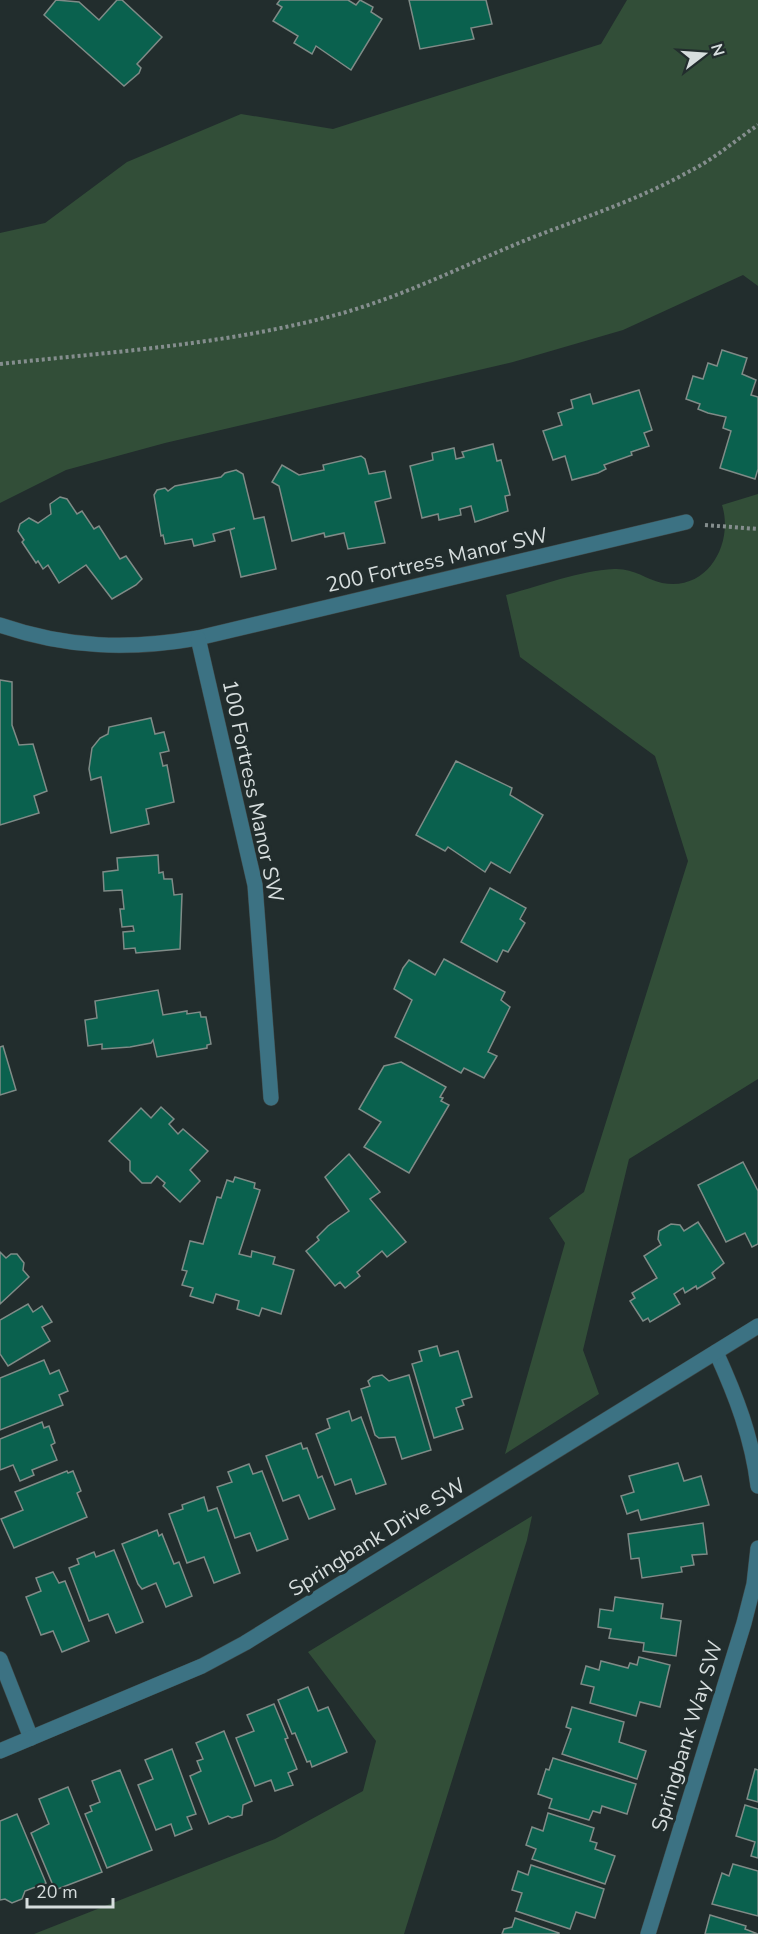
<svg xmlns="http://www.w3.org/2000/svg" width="758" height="1934" viewBox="0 0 758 1934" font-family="'Nunito Sans',sans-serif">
  <rect width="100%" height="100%" fill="#222d2d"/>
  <!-- green -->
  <g fill="#324e38">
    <polygon points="627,0 758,0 758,286 743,275 623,330 513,362 165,443 66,470 0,503 0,233 45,223 127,162 241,114 333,129 601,44"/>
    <path d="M758 494V1079L629 1159 583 1350 599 1394 505 1454 565 1243 549 1218 584 1192 688 861 655 756 520 657 506 595C540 586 578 571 614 569 634 568 645 579 662 583 708 592 734 543 722 505Z"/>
    <polygon points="532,1516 527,1540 404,1934 34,1934 275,1839 363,1791 376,1741 308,1652"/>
  </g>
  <!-- building -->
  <g fill="#0a614e" stroke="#7f8b87" stroke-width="1.5">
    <polygon points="56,0 79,2 99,20 117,0 122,0 162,37 137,64 141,68 139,73 124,86 44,15"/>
    <polygon points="280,0 348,0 356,5 360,0 373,7 371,12 382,19 351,70 316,46 312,54 294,43 298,36 273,21 282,7 277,4"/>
    <polygon points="409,0 486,0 492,24 471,28 474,39 420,49"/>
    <polygon points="722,350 747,358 742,374 756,380 751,395 758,397 758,469 755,479 720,468 731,431 723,428 726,417 708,413 698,409 700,404 686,399 693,376 703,379 708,363 717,366"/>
    <polygon points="639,390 652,430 644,433 649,446 631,452 632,455 604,465 606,469 598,473 572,480 565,456 553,460 543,431 562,425 558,413 573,408 571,400 590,394 593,404"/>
    <polygon points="493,444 497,461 501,460 510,495 505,496 508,511 475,522 471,506 460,509 461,515 439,520 438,514 422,518 410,466 433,460 432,453 454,448 456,459 464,457 462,452"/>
    <polygon points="361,456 365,459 369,474 385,471 391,498 375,502 385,543 348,549 344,533 325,537 324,533 292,541 279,486 272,482 282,465 299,475 324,470 323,465"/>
    <polygon points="236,470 243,474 254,519 264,517 276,569 241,577 230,530 235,528 213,534 215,541 194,546 192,539 165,544 163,535 161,536 154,495 157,490 165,488 168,491 175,486 221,477 225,473"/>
    <polygon points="60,497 67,499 77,514 82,511 94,529 99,526 120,559 126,556 142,579 136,585 112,599 86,565 59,583 48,565 43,569 38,561 36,563 22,542 24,540 18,531 20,524 29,518 38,523 51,514 50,504"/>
    <polygon points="0,680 12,682 12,725 19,745 33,744 47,791 34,796 39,813 0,825"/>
    <polygon points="151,718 155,734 164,732 169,751 160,753 163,766 167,765 174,802 146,809 149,824 111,833 101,777 91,780 89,769 92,748 100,738 108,734 109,727"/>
    <polygon points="456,761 512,788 510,795 543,815 510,873 491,862 485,872 448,847 445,851 416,835"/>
    <polygon points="158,855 159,873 163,872 164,879 172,879 174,895 182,894 180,949 136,953 135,948 124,949 123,932 134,931 133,926 122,927 120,909 124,909 122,890 104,891 103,872 118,870 117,858"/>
    <polygon points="490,888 526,908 520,919 525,923 508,952 503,950 497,962 461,942"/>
    <polygon points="444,959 505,992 501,1000 510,1007 488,1052 497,1056 484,1078 464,1068 461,1073 395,1037 412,1000 394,989 403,968 409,960 435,975"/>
    <polygon points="158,990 163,1015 187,1011 187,1014 200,1012 201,1017 206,1017 211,1044 207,1045 207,1048 157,1057 153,1040 151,1043 130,1047 102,1049 102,1044 88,1046 85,1020 97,1018 95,1001"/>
    <polygon points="3,1046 16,1090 0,1095 0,1047"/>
    <polygon points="401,1062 446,1087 440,1097 443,1098 441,1101 449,1105 409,1173 364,1147 381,1122 359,1109 384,1066"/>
    <polygon points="161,1107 174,1119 169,1124 178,1134 183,1129 208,1151 190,1170 200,1181 180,1202 163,1186 165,1183 157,1176 151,1183 142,1183 130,1171 130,1161 109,1141 141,1108 151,1118"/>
    <polygon points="349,1154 380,1192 370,1199 406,1242 387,1257 382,1251 357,1272 360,1276 345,1288 340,1282 335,1286 306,1251 319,1240 317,1237 328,1226 349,1211 325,1177"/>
    <polygon points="743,1162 758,1191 758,1244 752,1247 745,1233 726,1242 698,1185"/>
    <polygon points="235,1177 255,1183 254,1188 260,1190 239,1254 251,1257 252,1251 275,1257 273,1264 294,1270 281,1314 262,1308 259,1316 237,1309 239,1301 216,1294 213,1303 190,1296 193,1288 182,1285 187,1271 182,1270 190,1241 203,1244 217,1197 221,1198 227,1180 233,1182"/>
    <polygon points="698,1222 724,1263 712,1273 715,1278 697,1289 696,1286 685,1293 683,1288 674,1294 680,1304 650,1322 648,1318 643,1321 630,1301 635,1298 632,1293 657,1278 644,1256 661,1245 658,1239 659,1231 671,1224 680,1225 684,1231"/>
    <polygon points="0,1252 6,1258 11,1254 17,1254 24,1263 23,1270 29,1277 0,1304"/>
    <polygon points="28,1304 33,1312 42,1306 52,1322 42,1327 50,1341 8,1366 0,1354 0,1320"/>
    <polygon points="437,1346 440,1356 458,1351 472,1397 462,1400 464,1405 456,1408 463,1429 434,1438 412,1364 422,1361 419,1351"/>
    <polygon points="44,1360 50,1374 59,1370 68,1391 59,1395 63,1405 0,1430 0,1378"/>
    <polygon points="382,1375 389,1381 409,1375 431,1450 402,1459 395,1437 379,1438 375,1435 361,1389 370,1386 368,1381 373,1377"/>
    <polygon points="349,1411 352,1421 361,1417 386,1484 356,1494 351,1479 335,1485 316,1434 330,1428 327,1419"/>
    <polygon points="42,1422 44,1428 49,1426 55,1443 51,1445 57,1460 32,1470 34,1475 20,1481 13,1465 0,1470 0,1439"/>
    <polygon points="301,1443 303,1449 307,1448 318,1478 322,1476 335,1509 309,1519 299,1495 283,1501 266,1456"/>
    <polygon points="678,1463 684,1481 701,1476 709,1505 641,1520 638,1510 627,1514 621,1496 634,1492 629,1476"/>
    <polygon points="249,1464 253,1474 262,1471 288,1539 257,1551 250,1533 235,1538 217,1487 232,1482 228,1472"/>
    <polygon points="67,1471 68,1473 73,1471 81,1491 77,1493 87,1517 14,1548 1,1519 23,1510 15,1492"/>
    <polygon points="204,1497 208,1511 217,1508 240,1573 214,1583 204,1557 187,1563 169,1514 183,1509 182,1505"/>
    <polygon points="703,1523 707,1554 692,1555 694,1565 681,1567 682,1572 642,1578 639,1558 631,1559 628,1534"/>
    <polygon points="157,1530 159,1536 162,1534 174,1564 179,1562 192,1596 166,1607 156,1583 142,1589 138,1584 122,1544"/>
    <polygon points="114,1550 143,1622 116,1633 108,1614 89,1621 69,1568 79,1564 77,1559 94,1552 96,1557"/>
    <polygon points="53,1572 59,1583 65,1581 89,1641 62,1652 53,1631 41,1635 26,1597 41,1591 36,1578"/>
    <polygon points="615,1597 663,1604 661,1618 681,1621 676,1656 643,1651 644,1643 609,1638 611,1629 598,1627 600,1609 613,1611"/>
    <polygon points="639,1657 670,1665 660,1707 640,1702 636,1716 590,1703 594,1687 581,1684 586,1666 599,1670 601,1661 628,1668 630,1663 637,1665"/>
    <polygon points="308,1687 318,1711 328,1707 347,1752 312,1767 310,1761 307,1762 295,1733 292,1734 278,1700"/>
    <polygon points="274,1704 288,1738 285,1739 297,1769 288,1773 293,1785 275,1791 271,1780 255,1786 236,1738 254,1731 247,1715"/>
    <polygon points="572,1707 624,1722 619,1742 646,1751 637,1779 562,1754 571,1729 566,1727"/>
    <polygon points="224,1731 252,1801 243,1805 242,1815 232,1818 228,1816 209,1824 190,1776 201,1771 197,1761 203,1759 196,1743"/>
    <polygon points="172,1749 196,1814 187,1817 192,1829 175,1836 171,1824 156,1830 138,1785 153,1779 145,1760"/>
    <polygon points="553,1758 636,1784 627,1814 602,1806 600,1813 593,1811 589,1820 549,1808 552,1799 538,1794 546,1769 549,1770"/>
    <polygon points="755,1769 758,1770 758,1802 747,1799"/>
    <polygon points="120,1770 152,1850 107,1868 85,1814 92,1811 90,1806 100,1802 92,1781"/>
    <polygon points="68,1787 102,1872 55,1890 31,1833 49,1824 39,1799"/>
    <polygon points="745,1805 758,1809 758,1858 751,1856 755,1842 736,1836"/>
    <polygon points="548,1813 594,1828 590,1841 597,1843 595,1849 615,1856 605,1884 532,1859 536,1849 526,1845 532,1827 543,1831"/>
    <polygon points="17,1814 46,1883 25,1891 22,1899 12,1903 5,1899 0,1900 0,1821"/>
    <polygon points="733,1864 758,1871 758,1916 712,1904 722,1873 729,1876"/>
    <polygon points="531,1865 604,1889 595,1918 576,1912 570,1929 516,1911 522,1893 512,1890 518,1871 528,1875"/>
    <polygon points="710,1915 746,1926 745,1929 758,1934 705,1934"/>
    <polygon points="515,1918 559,1933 559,1934 502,1934 504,1929 512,1927"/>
  </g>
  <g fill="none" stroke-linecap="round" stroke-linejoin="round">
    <!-- minor casing -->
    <g stroke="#3f4949" stroke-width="16">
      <g id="minor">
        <path d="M0 625C67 648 129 650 198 638L686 522"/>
        <polyline points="198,638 255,885 271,1098"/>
        <path d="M716 1352C736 1396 752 1437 758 1486"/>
        <polyline points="0,1659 31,1738"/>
        <polyline points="0,1751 202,1666 245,1643 758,1326"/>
        <polyline points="648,1934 744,1623 754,1584 758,1548"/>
      </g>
    </g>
    <!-- path -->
    <g stroke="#858e8e" stroke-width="4" stroke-dasharray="3 3" stroke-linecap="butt">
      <path d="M0 364C110 352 221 345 328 317 399 299 464 265 531 238 585 217 640 199 690 171 714 159 736 140 758 125"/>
      <polyline points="705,525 758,529"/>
    </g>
    <!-- minor -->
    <use href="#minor" stroke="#3c7283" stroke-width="15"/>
  </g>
  <g text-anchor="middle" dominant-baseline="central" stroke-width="6" stroke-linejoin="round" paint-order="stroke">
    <!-- street labels -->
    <g font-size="21" fill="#d6dddd" stroke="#222d2d">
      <text transform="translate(437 560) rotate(-13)">200 Fortress Manor SW</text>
      <text transform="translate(253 791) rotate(78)">100 Fortress Manor SW</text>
      <text transform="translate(377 1537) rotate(-32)">Springbank Drive SW</text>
      <text transform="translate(687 1736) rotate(-73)">Springbank Way SW</text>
    </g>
  </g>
  <!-- north arrow -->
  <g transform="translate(704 54) rotate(73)" stroke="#222d2d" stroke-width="4.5" paint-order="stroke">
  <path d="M0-4.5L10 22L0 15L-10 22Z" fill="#d6dddd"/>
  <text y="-9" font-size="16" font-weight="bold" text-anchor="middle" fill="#d6dddd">N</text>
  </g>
  <!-- scale -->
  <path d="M27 1898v9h86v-9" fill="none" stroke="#d6dddd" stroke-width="3"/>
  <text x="36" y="1898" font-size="18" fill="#d6dddd" stroke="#222d2d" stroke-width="4.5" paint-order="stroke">20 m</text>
</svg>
